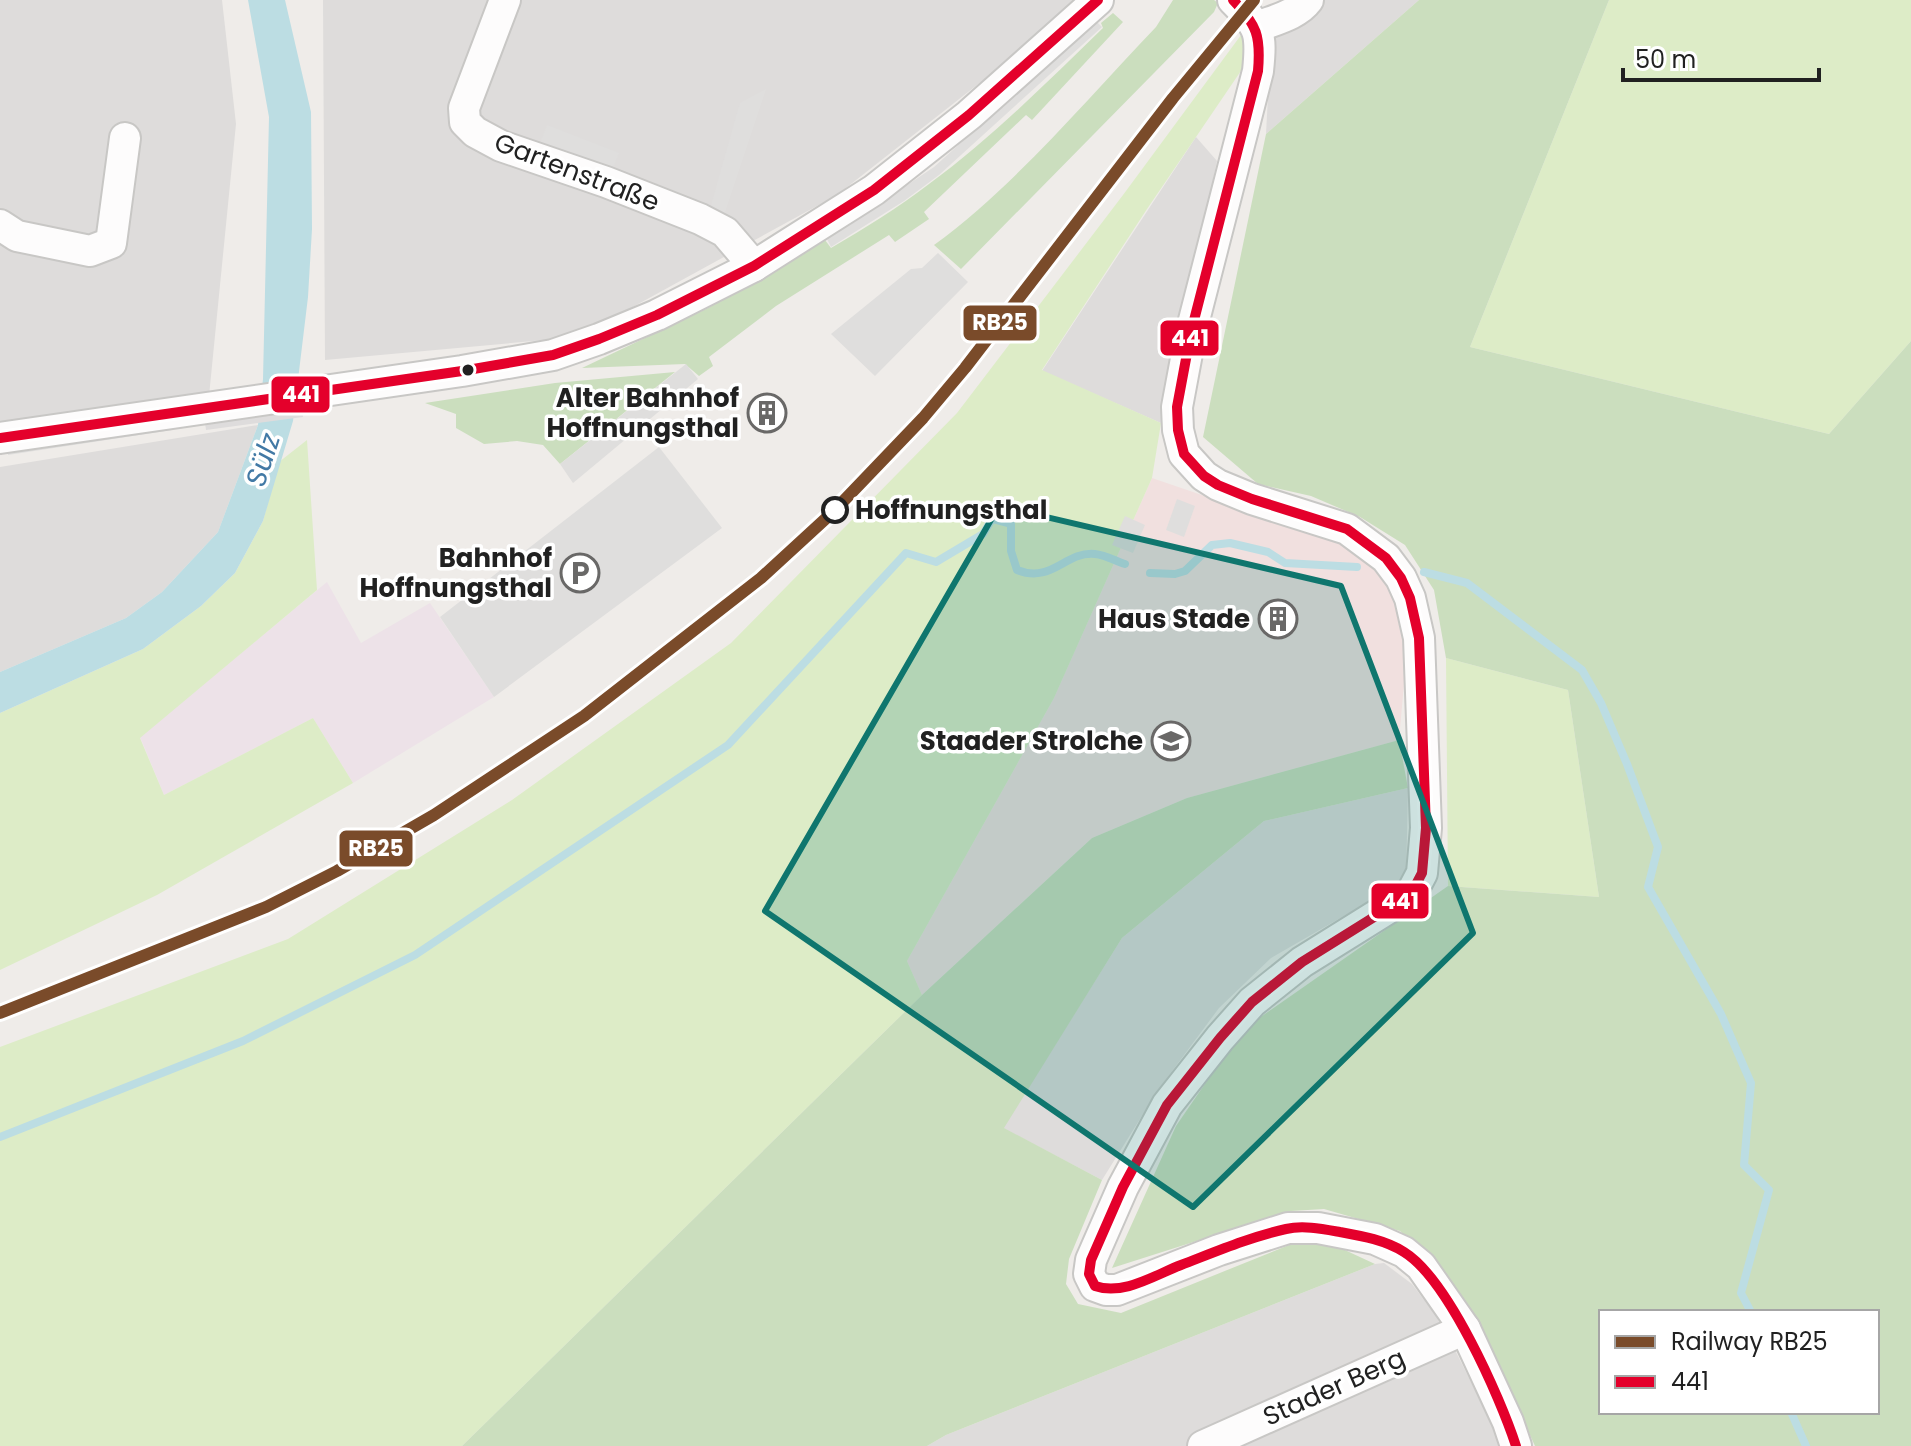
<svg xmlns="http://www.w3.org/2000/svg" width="1911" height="1446" viewBox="0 0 1911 1446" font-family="Poppins,sans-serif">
  <rect width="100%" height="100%" fill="#efece9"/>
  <!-- residential -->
  <g fill="#dedcdb">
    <polygon points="0,0 222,0 236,124 209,396 0,427"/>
    <polygon points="323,0 1085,0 837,195 578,337 325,360"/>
    <polygon points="1292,0 1419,0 1266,134 1272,20"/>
    <polygon points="1196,137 1217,161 1161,423 1042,371"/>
    <polygon points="258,425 218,532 162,592 126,618 0,672 0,467"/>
    <polygon points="1408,788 1406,880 1271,958 1219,1008 1158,1090 1102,1180 1003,1128 1122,938 1264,821"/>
    <polygon points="1384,1263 1412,1284 1434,1313 1454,1348 1503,1446 927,1446 946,1435 1375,1264"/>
  </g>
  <!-- commercial -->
  <polygon fill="#f1e0df" points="1152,478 1339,542 1392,583 1406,661 1399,740 1187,798 1092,838 922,995 907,961 1054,698"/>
  <!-- industrial -->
  <polygon fill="#ede2e8" points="327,582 361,643 430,603 494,697 353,783 313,718 164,795 140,737"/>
  <!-- grass -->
  <g fill="#ddecc7">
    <polygon points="1609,0 1911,0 1911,341 1829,434 1470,347"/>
    <polygon points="1244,31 1247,62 1147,209 1042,370 1161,423 1152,478 1054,698 907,961 922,995 462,1446 0,1446 0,1047 288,939 512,800 731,643 957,413 1123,195"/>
    <polygon points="307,440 317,590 140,738 164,795 313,718 353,783 157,895 0,970 0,713 143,649 201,606 235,573 263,521 279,462"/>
    <polygon points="1446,658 1568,690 1599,897 1448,886"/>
  </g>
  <!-- forest -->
  <g fill="#cbdebe" fill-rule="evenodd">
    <path d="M1173 0H1214L1218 3 1214 12 961 269 934 245C1016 185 1085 101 1156 27Z"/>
    <path d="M1419 0H1609L1470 347 1829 434 1911 341V1446H1535L1486 1338 1443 1270 1400 1231 1324 1209 1291 1211 1112 1268 1176 1126 1242 1030 1448 886 1599 897 1568 690 1446 658 1434 590 1405 545 1360 517 1311 496 1258 484 1203 437 1266 134ZM1601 1312H1877V1412H1601Z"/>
    <path d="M1113 13 1123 22 1032 120 1026 115 924 212 929 219 895 242 889 235 776 306 709 357 713 366 699 376 685 364 582 368 710 307 825 240 831 248C865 228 898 208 929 184 992 138 1048 81 1103 28L1101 23Z"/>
    <polygon points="675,372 560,464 543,445 517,441 484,444 456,428 456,414 425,403 555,383"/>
    <polygon points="1399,740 1408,788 1264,821 1122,938 1004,1128 1102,1180 1069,1259 1066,1284 1078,1304 1121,1313 1289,1245 1334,1245 1375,1264 946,1435 927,1446 462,1446 922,995 1092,838 1187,798"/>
  </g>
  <!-- parking -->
  <g fill="#dfdedd">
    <polygon points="1096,21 1102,27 939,175 904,201 831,247 827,239 934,167"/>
    <polygon points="766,89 724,215 710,209 740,103"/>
    <polygon points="547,125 619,153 612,171 540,143"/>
    <polygon points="938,253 968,282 875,376 831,334 911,269 922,268"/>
    <polygon points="686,364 698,379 573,483 560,464"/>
    <polygon points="170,422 172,430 8,455 7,447"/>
    <polygon points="659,447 722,528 494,697 440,617"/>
    <polygon points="1177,499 1195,506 1184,537 1166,530"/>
    <polygon points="1125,516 1145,525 1133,553 1112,545"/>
  </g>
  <!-- water -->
  <polygon fill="#bcdde3" points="248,0 285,0 311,112 312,229 308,297 293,421 263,521 235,573 201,606 143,649 0,713 0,672 126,618 162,592 218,532 258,425 263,379 269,117"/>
  <!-- pier -->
  <polygon fill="#dedcdc" points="298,379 303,417 206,430 201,393"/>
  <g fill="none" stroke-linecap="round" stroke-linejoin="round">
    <!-- stream -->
    <g stroke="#bcdde3" stroke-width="8">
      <polyline points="1424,572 1467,583 1582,670 1601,703 1627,764 1658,847 1648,887 1721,1014 1751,1083 1744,1165 1769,1190 1741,1293 1751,1312"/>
      <polyline points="1150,573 1175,574 1185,571 1212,545 1230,543 1268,552 1285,563 1357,567"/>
      <path d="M0 1137 243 1041 415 955 728 745 906 553 936 562 983 534 992 519 1011 524V551L1017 570C1052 584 1065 551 1095 554 1105 555 1116 561 1125 564"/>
      <polyline points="1791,1412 1806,1446"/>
    </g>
    <!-- minor casing -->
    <g stroke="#c8c7c5" stroke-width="34">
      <g id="minor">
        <polyline points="505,0 464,108 465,122 475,132 501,146 606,182 700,219 725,232 754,266"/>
        <path d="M1233 0C1260 27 1262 33 1258 71L1191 332 1177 407 1178 430 1184 454 1204 476 1218 485 1252 499 1347 529 1386 558 1401 578 1410 598 1419 638 1426 828 1422 873 1411 894 1302 962 1252 1002 1220 1038 1167 1105 1123 1187 1091 1260 1089 1274 1095 1286 1106 1290H1117L1219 1250 1288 1228H1318L1375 1239 1404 1252 1421 1266 1465 1329 1508 1422 1516 1446"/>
        <path d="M1257 27C1274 20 1297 15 1308 0"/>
        <polyline points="0,225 17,236 90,251 111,243 125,138"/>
        <polyline points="0,438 462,371 553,355 599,339 657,315 754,266 874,190 969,115 1098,0"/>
        <polyline points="1203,1446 1465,1329"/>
      </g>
    </g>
    <!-- minor -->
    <use href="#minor" stroke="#fdfcfc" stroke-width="30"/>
    <!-- bus-1 casing -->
    <g stroke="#fff" stroke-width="16">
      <g id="bus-1">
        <path d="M1233 0C1257 25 1261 36 1258 71L1191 332 1177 407 1178 430 1184 454 1204 476 1218 485 1252 499 1347 529 1386 558 1401 578 1410 598 1419 638 1426 828 1422 873 1411 894 1302 962 1252 1002 1220 1038 1167 1105 1123 1187 1091 1260 1089 1274 1095 1286C1123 1296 1155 1275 1181 1265 1215 1252 1250 1237 1286 1229 1303 1225 1323 1229 1340 1232 1362 1236 1385 1240 1404 1252 1448 1279 1500 1397 1516 1446"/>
        <polyline points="0,438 462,371 553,355 599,339 657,315 754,266 874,190 969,115 1098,0"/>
      </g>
    </g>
    <!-- bus-1 -->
    <use href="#bus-1" stroke="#e4002b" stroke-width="10"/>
    <!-- rail-1 casing -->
    <g stroke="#fff" stroke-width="18">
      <polyline id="rail-1" points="0,1013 266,907 337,871 434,815 584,716 761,578 834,511 923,418 965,368 1173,98 1254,0"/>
    </g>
    <!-- rail-1 -->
    <use href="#rail-1" stroke="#7a4b2a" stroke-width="12"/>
  </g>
  <!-- marked area -->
  <path fill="#0f766e" fill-opacity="0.2" stroke="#0f766e" stroke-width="6" stroke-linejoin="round" d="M999 506 1341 586 1473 933 1193 1207 765 911Z"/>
  <!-- icons -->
  <defs>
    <g id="building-ring" transform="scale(2)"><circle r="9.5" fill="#fff" stroke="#696867" stroke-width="1.5"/><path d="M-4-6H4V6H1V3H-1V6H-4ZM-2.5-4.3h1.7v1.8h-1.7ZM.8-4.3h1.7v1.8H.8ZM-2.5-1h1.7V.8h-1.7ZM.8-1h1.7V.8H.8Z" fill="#696867"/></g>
    <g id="parking-ring" transform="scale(2)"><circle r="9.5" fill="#fff" stroke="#696867" stroke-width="1.5"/><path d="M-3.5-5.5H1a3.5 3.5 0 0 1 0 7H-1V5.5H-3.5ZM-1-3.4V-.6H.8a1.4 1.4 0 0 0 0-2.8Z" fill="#696867"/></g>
    <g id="school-ring" transform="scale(2)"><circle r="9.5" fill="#fff" stroke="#696867" stroke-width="1.5"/><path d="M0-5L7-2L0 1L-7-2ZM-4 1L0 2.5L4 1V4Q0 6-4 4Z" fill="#696867"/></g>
  </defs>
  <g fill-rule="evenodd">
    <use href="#building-ring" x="767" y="413"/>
    <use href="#parking-ring" x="580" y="573"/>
    <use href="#building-ring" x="1278" y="619"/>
    <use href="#school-ring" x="1171" y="741"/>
  </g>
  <!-- markers -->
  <circle fill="#212121" stroke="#fff" stroke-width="3" cx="468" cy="370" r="7"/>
  <circle fill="#fff" stroke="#212121" stroke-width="4" cx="835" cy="510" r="12"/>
  <g text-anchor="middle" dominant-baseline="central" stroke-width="7" stroke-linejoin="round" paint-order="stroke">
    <!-- street labels -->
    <g font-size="26" fill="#212121" stroke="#fff">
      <text transform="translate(577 172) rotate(21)">Gartenstraße</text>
      <text transform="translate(1334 1387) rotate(-24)">Stader Berg</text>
    </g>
    <!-- poi labels -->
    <g font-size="26" font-weight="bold" fill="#212121" stroke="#fff" text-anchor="end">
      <text x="739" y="398">Alter Bahnhof<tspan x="739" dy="30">Hoffnungsthal</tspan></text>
      <text x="552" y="558">Bahnhof<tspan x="552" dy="30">Hoffnungsthal</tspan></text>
      <text x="1250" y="619">Haus Stade</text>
      <text x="1143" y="741">Staader Strolche</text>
    </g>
    <!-- stop labels -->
    <g font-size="26" font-weight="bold" fill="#212121" stroke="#fff" text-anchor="start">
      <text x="855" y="510">Hoffnungsthal</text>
    </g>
    <!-- water labels -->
    <g font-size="28" font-style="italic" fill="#4279a5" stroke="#fff">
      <text transform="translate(263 460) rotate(-72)">Sülz</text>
    </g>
  </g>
  <g stroke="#fff" stroke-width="3">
    <rect x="962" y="304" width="76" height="38" rx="8" fill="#7a4b2a"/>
    <rect x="1159" y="319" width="61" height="38" rx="8" fill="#e4002b"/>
    <rect x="270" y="375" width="61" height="39" rx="8" fill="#e4002b"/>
    <rect x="338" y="829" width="76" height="39" rx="8" fill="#7a4b2a"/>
    <rect x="1370" y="882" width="60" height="38" rx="8" fill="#e4002b"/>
  </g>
  <g font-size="22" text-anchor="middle" font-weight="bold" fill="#fff">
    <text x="1000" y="330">RB25</text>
    <text x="1190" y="346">441</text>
    <text x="301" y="402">441</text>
    <text x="376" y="856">RB25</text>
    <text x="1400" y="909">441</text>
  </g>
  <!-- legend -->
  <rect x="1599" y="1310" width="280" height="104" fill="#ffffff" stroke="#a6a6a6" stroke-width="2"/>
  <rect x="1615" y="1336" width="40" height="12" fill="#7a4b2a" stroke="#a6a6a6" stroke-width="2"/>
  <text x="1671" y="1350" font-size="24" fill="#212121">Railway RB25</text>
  <rect x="1615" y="1376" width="40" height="12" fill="#e4002b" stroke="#a6a6a6" stroke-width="2"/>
  <text x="1671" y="1390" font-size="24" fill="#212121">441</text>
  <!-- scale -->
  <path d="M1623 68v12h196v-12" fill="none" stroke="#212121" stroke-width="4"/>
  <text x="1635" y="68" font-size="24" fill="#212121" stroke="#ffffff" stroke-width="6" paint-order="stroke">50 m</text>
</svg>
